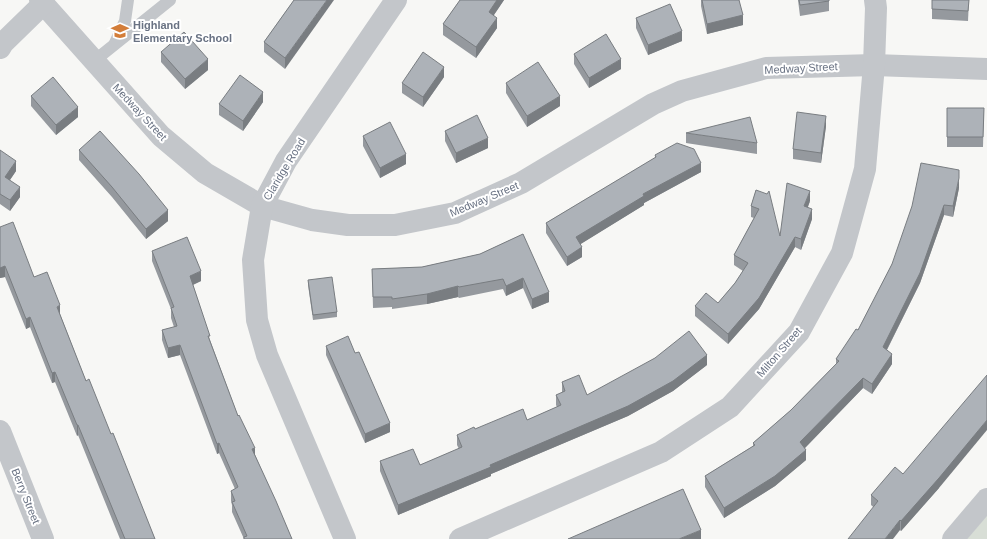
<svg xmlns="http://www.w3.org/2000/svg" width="987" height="539" viewBox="0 0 987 539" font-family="Arial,sans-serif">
  <rect width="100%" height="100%" fill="#f7f7f5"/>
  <!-- green -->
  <polygon fill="#d8ded6" points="987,515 987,539 967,539"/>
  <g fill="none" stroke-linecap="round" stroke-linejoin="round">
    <!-- service -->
    <g stroke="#c3c6ca" stroke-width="12">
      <polyline points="115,43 125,21 128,0"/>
      <polyline points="94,61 170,0"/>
    </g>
    <!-- minor -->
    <g stroke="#c3c6ca" stroke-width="22">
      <polyline points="40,0 161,136 205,173 262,206 312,220 348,225 395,225 455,213 521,183 653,104 682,91 766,68 874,65 987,69"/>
      <polyline points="0,48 3,43 43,4"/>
      <polyline points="0,431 43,539"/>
      <polyline points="345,539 267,355 257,320 253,260 262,206 286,161 396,0"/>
      <polyline points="460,539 661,452 730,407 799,332 842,253 865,169 874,65 876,8 875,0"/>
      <polyline points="953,539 987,499"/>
    </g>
  </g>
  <!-- wall -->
  <g fill="#95999e">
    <polygon points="294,0 285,69 264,52 264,42"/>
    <polygon points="460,0 504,0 494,15 497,28 476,58 443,35 443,24"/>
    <polygon points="701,0 739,0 743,25 707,34 701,6"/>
    <polygon points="798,0 829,0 829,11 800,16"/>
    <polygon points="932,0 969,0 968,21 932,19"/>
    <polygon points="636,18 682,41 648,55 636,28"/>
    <polygon points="161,52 208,70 185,89 161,62"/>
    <polygon points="574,54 621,69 589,88 574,64"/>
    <polygon points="444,77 423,107 402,93 402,83"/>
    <polygon points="506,83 560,106 527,127 506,93"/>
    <polygon points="31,96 78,117 56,135 31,106"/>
    <polygon points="263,102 243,131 219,115 219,104"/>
    <polygon points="947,108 984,108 983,147 947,147"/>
    <polygon points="826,126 821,163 793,159 793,149"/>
    <polygon points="445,131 488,148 456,163 445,141"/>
    <polygon points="686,133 757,143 757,154 686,143"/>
    <polygon points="363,136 406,164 380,178 363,146"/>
    <polygon points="0,150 16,171 10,180 20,197 10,211 0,204"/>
    <polygon points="79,150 168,221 146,239 112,197 79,160"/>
    <polygon points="655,155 701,172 644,203 644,205 580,244 582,257 567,266 546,233 546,223 655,158"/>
    <polygon points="959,188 953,217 944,215 920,283 887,350 892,364 872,394 863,388 805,448 806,460 775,486 724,518 705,487 705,476 753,446 753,443 791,410 836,364 836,359 858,330 892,264"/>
    <polygon points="756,190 780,236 810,201 808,207 812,219 801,250 795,247 759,309 728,344 695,316 695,306 718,303 735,283 743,271 734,265 734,255 754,218 751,217 751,206"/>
    <polygon points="0,227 60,314 86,381 111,434 155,539 120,539 78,435 77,436 55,382 52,383 30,327 26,329 5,277 0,278"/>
    <polygon points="523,234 549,302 532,309 523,288 506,296 503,289 459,298 458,297 427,304 392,309 392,307 373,308 372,269 422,267 480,254"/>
    <polygon points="152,251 201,281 193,285 210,340 238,416 292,539 244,539 232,512 232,505 231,501 231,491 235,489 219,453 217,454 180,355 168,358 162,340 162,330 174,327 171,318 171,309 152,261"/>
    <polygon points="308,280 337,312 337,317 313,320 308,285"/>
    <polygon points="326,346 355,353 390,432 365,443 326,355"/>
    <polygon points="707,365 673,391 628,416 491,474 491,476 398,515 380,471 380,461 420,465 459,449 457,445 457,435 475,429 527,420 557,407 556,405 556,395 562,393 562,382 587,395"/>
    <polygon points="903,474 939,488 901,531 871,505 871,495"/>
  </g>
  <!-- shaded-wall -->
  <g fill="#797d81">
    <polygon points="327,0 334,0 285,69 285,58"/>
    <polygon points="497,0 504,0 489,22 489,12"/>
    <polygon points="743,15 743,25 707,34 707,24"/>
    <polygon points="497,18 497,28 476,58 476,47"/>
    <polygon points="682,31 682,41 648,55 648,45"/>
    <polygon points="208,59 208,70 185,89 185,79"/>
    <polygon points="621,59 621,69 589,88 589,78"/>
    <polygon points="444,67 444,77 423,107 423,97"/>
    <polygon points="263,92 263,102 243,131 243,121"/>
    <polygon points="560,96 560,106 527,127 527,116"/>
    <polygon points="78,107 78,117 56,135 56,125"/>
    <polygon points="826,116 826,126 821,163 821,153"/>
    <polygon points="488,138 488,148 456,163 456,153"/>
    <polygon points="406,154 406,164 380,178 380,168"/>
    <polygon points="16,161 16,171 5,187 5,177"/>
    <polygon points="701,163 701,172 644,203 644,205 576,247 576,237 643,194"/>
    <polygon points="959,178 959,188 953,217 953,206"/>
    <polygon points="20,187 20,197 10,211 10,200"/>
    <polygon points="810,191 810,201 804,216 804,206"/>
    <polygon points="944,205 944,215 920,283 883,357 883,347"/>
    <polygon points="812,209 812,219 801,250 801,239"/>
    <polygon points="168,210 168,221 146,239 146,229"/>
    <polygon points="795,237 795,247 759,309 728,344 728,334"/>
    <polygon points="582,247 582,257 567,266 567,257"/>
    <polygon points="5,266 5,277 0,278 0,268"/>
    <polygon points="201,271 201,281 190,286 190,276"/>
    <polygon points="523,278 523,288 506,296 506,286"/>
    <polygon points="458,286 458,297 427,304 427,294"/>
    <polygon points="549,292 549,302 532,309 532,299"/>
    <polygon points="60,305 60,316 57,307"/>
    <polygon points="30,317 30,327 26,329 26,319"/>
    <polygon points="180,345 180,355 168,358 168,348"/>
    <polygon points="892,354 892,364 872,394 872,384"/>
    <polygon points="707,355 707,365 673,391 628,416 491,474 491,476 398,515 398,505 490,465"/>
    <polygon points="55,372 55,382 52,383 52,373"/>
    <polygon points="863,378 863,388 800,453 800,442"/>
    <polygon points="987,420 987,430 939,488 901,531 901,521"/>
    <polygon points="390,423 390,432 365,443 365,434"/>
    <polygon points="77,425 78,425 78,435 77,436"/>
    <polygon points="219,443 219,453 217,454 217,444"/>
    <polygon points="255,448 255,457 252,449"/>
    <polygon points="806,450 806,460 775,486 724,518 724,508"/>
    <polygon points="900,520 900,530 893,539 885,539"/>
    <polygon points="701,530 701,539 679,539"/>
  </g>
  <!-- building -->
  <g fill="#adb2b8" stroke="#797d81">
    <polygon points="294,0 327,0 285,58 264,42"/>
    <polygon points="460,0 497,0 489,12 497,18 476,47 443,24"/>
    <polygon points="702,0 739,0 743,15 707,24"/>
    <polygon points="799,0 829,0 829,1 800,5"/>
    <polygon points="932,0 969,0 968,11 932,9"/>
    <polygon points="670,4 682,31 648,45 636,18"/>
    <polygon points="184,32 208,59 185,79 161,52"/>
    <polygon points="606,34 621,59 589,78 574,54"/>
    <polygon points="423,52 444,67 423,97 402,83"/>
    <polygon points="538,62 560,96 527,116 506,83"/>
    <polygon points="240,75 263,92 243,121 219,104"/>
    <polygon points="53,77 78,107 56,125 31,96"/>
    <polygon points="947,108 984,108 983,137 947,137"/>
    <polygon points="797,112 826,116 821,153 793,149"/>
    <polygon points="477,115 488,138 456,153 445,131"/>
    <polygon points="750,117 757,143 686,133"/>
    <polygon points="390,122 406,154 380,168 363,136"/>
    <polygon points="100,131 139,174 168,210 146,229 112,187 79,150"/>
    <polygon points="677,143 694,149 701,163 643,194 644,196 576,237 582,247 567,257 546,223 656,157 655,155"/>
    <polygon points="0,150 16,161 5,177 20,187 10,200 0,194"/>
    <polygon points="921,163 959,170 959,178 953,206 944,205 920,273 883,347 892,354 872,384 863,378 800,442 806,450 775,476 724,508 705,476 755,445 753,443 791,410 839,361 836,359 856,329 858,330 892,264 912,206"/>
    <polygon points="787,183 810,191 804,206 812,209 801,239 795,237 759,298 728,334 695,306 706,293 718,303 735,283 748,263 734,255 759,209 751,206 756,190 767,194 769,191 780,236"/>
    <polygon points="13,222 34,277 47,272 60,305 57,307 86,381 89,379 111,434 113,433 155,539 125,539 78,425 77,425 55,372 52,373 30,317 26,319 5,266 0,268 0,227"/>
    <polygon points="523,234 549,292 532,299 523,278 506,286 503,279 459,287 458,286 427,294 392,299 392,297 373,297 372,269 422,267 480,254"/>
    <polygon points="187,237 201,271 190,276 210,336 208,336 238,416 239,415 255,448 252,449 276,501 292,539 244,539 244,537 247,536 232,502 235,501 231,491 238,487 219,443 217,444 180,345 168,348 162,330 177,326 171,308 174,307 152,251"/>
    <polygon points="332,277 337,312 313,315 308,280"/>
    <polygon points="689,331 707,355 673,381 628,406 490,465 491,467 398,505 380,461 413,449 420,465 462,447 457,435 474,427 475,429 523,409 527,420 561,405 556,395 565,391 562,382 579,375 587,395 655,358"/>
    <polygon points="348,336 355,353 359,352 390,423 365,434 326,346"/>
    <polygon points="987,375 987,420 939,478 901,521 900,520 885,539 848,539 878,501 871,495 895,467 903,474"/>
    <polygon points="683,489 701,530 679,539 568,539"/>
  </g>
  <!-- icons -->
  <defs>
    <g id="school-bare" transform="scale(1.38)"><path d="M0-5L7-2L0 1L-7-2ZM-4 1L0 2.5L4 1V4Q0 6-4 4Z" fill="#d37d39" stroke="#fff" stroke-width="2.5" paint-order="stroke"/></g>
  </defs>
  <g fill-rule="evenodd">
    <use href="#school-bare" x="120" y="31"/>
  </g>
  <g text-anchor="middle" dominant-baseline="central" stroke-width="4" stroke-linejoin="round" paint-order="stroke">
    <!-- poi labels -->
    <g font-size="11" font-weight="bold" fill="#697283" stroke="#fff" text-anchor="start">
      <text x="133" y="25">Highland<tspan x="133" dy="13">Elementary School</tspan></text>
    </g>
    <!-- street labels -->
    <g font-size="11" fill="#697283" stroke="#fff">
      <text transform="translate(801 68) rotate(-3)">Medway Street</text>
      <text transform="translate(140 112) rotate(47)">Medway Street</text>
      <text transform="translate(284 169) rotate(-59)">Claridge Road</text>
      <text transform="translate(484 199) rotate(-23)">Medway Street</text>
      <text transform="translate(779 352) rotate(-49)">Milton Street</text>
      <text transform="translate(26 496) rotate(68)">Berry Street</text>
    </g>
  </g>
</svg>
